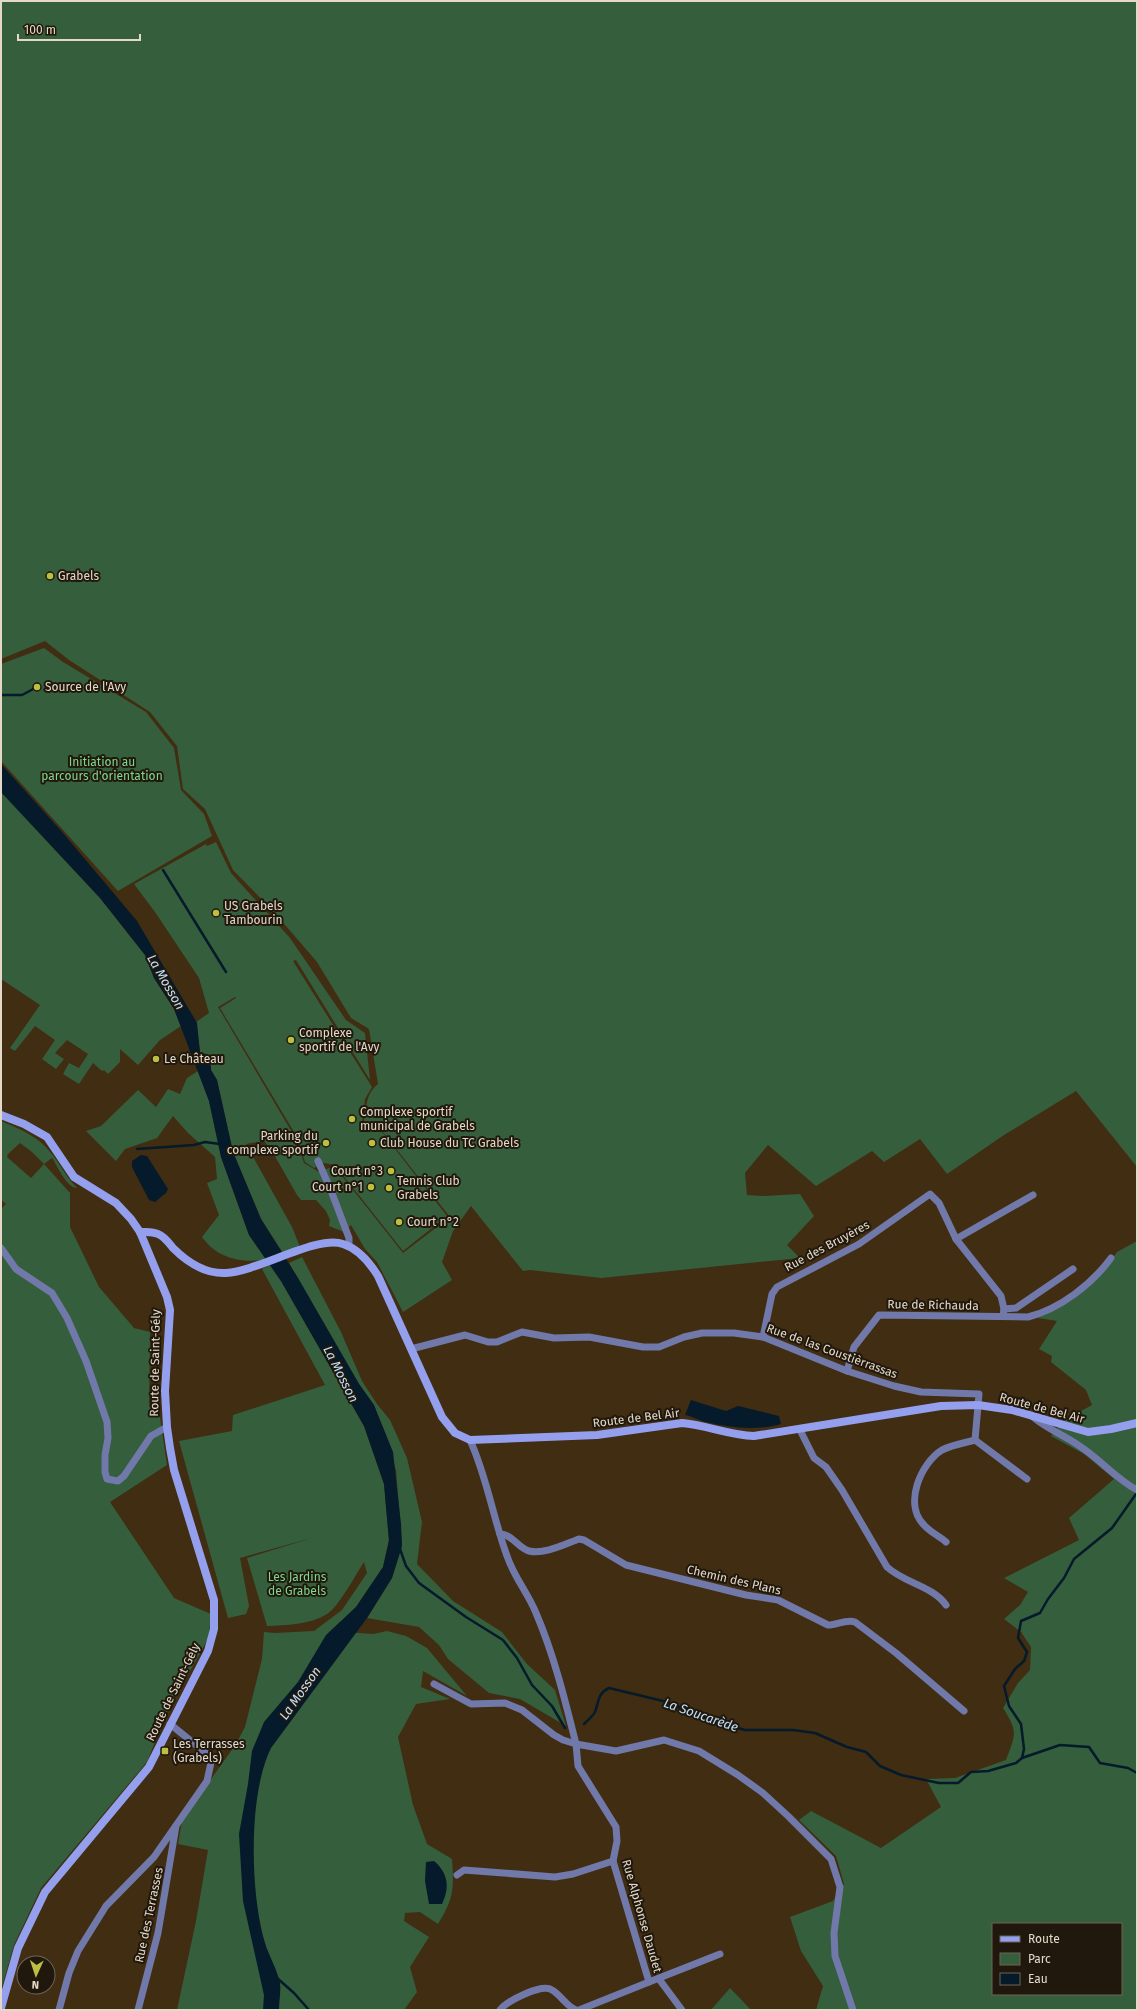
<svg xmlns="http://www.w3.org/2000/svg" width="1138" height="2011" viewBox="0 0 1138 2011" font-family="'Fira Sans',sans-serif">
  <rect width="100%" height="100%" fill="#402d12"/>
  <!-- green -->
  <g fill="#355e3c" fill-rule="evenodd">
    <path d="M1 1H1137V1167L1076 1091 1004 1135 947 1174 920 1139 884 1162 872 1151 816 1186 768 1145 745 1173 747 1195 764 1196 800 1194 814 1216 787 1245 800 1258 601 1278 530 1270 523 1271 471 1206 453 1231 442 1262 452 1280 403 1312 377 1262 365 1249 351 1225 344 1232 329 1226 330 1220 326 1211 316 1200H301L297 1195 272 1151 264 1141 246 1144 292 1227 300 1247 283 1253 261 1219 233 1152 217 1080 211 1070 210 1056 200 1052 196 1022 209 1013 199 978 155 912 134 884 206 844 207 846 216 842 231 873 290 938 346 1020 365 1033 370 1080 296 960 293 961 372 1087 365 1099 362 1123H375L447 1216 403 1251 335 1165 324 1163 314 1168 305 1162 297 1137 220 1008 236 998 235 997 218 1007 296 1139 304 1163 319 1172 334 1166 403 1253 450 1217 375 1122H364C366 1108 366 1093 378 1084L369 1029 351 1018 317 962 273 911 233 870 205 809 183 789 177 746 150 712 69 660 45 641 1 659Z"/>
    <polygon points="44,648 63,662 146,712 174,748 181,790 204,814 212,836 118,891 1,761 1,664"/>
    <polygon points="1,792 100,898 145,955 154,978 174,1009 181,1026 160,1040 138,1065 120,1049 120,1062 108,1074 104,1070 102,1071 93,1063 79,1084 63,1074 69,1063 79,1068 88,1054 67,1040 55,1053 64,1059 56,1069 42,1059 55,1040 35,1026 15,1051 10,1048 40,1005 1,979"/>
    <path d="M198 1071 209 1101 221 1157 249 1235 265 1258 263 1260C239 1263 216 1257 202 1237L219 1215 207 1183 217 1179 215 1157 188 1133 173 1116 157 1138 125 1149 116 1161 86 1131 101 1126 138 1090 156 1107 168 1089 180 1094 187 1078Z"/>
    <path d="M1 1121C20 1129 38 1136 51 1153 61 1165 66 1177 77 1188 67 1188 58 1167 52 1158L44 1164 70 1193V1227L99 1287 134 1328 150 1332 149 1406 160 1417 167 1465 110 1502 174 1598 211 1614 209 1637 166 1714 147 1762 41 1888 14 1945 1 1990V1209L6 1204 1 1200ZM20 1143 32 1152 44 1164 31 1178 7 1157 8 1154Z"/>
    <path d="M1137 1241V2010H816L823 1986 801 1951 790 1917 833 1901 844 1884 836 1856 799 1820 811 1811 881 1848 941 1807 926 1779 955 1778 1006 1760C1016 1733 1018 1732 1003 1708L1018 1683 1030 1670 1031 1647 1021 1632 1004 1619 1020 1605 1028 1592 1004 1578 1079 1540 1069 1518 1114 1479 1084 1454 1051 1436 1063 1421 1092 1405 1086 1390 1051 1362 1052 1356 1039 1349 1057 1321 1038 1318 1082 1292 1102 1273 1117 1252ZM993 1924H1121V1994H993Z"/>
    <polygon points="302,1257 341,1332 362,1381 377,1404 390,1420 407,1458 422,1522 417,1564 453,1601 502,1632 527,1664 555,1690 566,1726 520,1699 489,1693 448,1659 439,1645 419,1627 367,1618 392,1578 402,1546 396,1470 374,1405 359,1384 289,1263"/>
    <path d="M270 1265 281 1281 364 1426 384 1484 389 1539 383 1567 356 1607 331 1631 373 1634 387 1631 406 1636 427 1648 467 1696 423 1671 421 1687 450 1699 416 1704 398 1737 413 1805 427 1844 452 1859C454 1889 454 1898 438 1924L420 1912 405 1913 404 1921 429 1937 410 1967 417 1992 404 2010H177L196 1921 208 1850 178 1844 182 1820 236 1744 245 1727 262 1659 264 1632 275 1633 314 1631 342 1610 367 1573 364 1562C356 1574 338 1608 327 1614 309 1625 287 1625 267 1626L247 1558 312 1538 240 1558 249 1606 246 1614 228 1618 179 1441 232 1431 233 1415 325 1385 262 1269Z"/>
    <polygon points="730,1988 751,2010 711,2010"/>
  </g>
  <!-- water -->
  <g fill="#051a2a">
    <path d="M1 764 63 833 137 921 197 1023 200 1052 210 1056 211 1070 217 1080 233 1152 261 1219 298 1278 359 1384 374 1405 393 1452 401 1524 402 1546 392 1578 367 1618 271 1748C248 1794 250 1894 265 1943 269 1956 277 1969 280 1983 281 1991 279 2002 279 2010H263L264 1995 243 1901 239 1834 248 1784 252 1751 264 1722 298 1682 326 1635 356 1607 383 1567 389 1541 384 1484 364 1426 281 1281 249 1235 221 1157 209 1101 174 1009 154 978 145 955 100 898 1 792Z"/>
    <polygon points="141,1155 147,1156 168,1189 166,1193 155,1202 149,1200 132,1167 132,1161"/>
    <path d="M691 1400 726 1411 738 1406 779 1416 781 1424C756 1431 731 1428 706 1422 698 1420 692 1416 685 1415Z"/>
    <path d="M434 1861C448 1873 450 1887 442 1904H429L425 1881 426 1862Z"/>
  </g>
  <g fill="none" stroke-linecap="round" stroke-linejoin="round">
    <!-- stream -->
    <g stroke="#051a2a" stroke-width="2.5">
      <polyline points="1,695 22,695 37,687"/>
      <polyline points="163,870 226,972"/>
      <polyline points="137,1149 194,1145 205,1142 220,1144"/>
      <polyline points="400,1549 406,1566 419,1583 466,1617 503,1640 517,1658 532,1685 552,1706 565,1728"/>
      <path d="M584 1724C587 1721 593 1716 595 1712 599 1701 598 1693 609 1688L663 1701 723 1724 745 1730H793L815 1733 847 1747 866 1752 880 1766 901 1775 939 1783H958L971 1772 988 1771 1016 1763 1022 1758 1024 1749 1021 1724 1009 1706 1004 1686 1015 1669 1024 1661 1027 1652 1018 1638 1021 1621 1040 1613 1048 1599 1064 1578 1074 1559 1112 1528 1136 1494"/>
      <polyline points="1022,1758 1060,1745 1089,1747 1100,1763 1128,1768 1137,1773"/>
      <polyline points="277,1978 294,1993 309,2010"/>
    </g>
    <!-- street -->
    <g stroke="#7079a9" stroke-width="7">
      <polyline points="318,1161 330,1188 349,1238 349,1246"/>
      <polyline points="956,1239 1033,1195"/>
      <polyline points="1,1248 16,1269 52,1293 67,1318 86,1361 107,1422 108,1438 105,1455 105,1472 107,1479 118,1481 124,1476 151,1436 167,1427"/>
      <polyline points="1004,1309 1016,1308 1073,1269"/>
      <polyline points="763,1337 772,1294 777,1287 859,1244 930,1194 939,1203 956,1239 1001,1296 1004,1309 1003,1316"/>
      <path d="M411 1349 465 1335 488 1342H497L522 1332 554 1338 589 1337 643 1347H659L684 1337 702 1333H734L763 1337 847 1371 894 1386 921 1392 979 1394 975 1440C964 1443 952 1445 942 1450 921 1463 903 1504 924 1525 930 1532 939 1536 946 1542"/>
      <path d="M847 1371 854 1347 879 1315 1028 1317C1060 1309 1092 1284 1111 1258"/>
      <path d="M1033 1417C1049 1430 1062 1434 1078 1445 1099 1458 1115 1478 1137 1490"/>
      <path d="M800 1430 814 1458 826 1467 842 1490 887 1567C904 1583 933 1586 946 1605"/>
      <path d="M470 1440C487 1477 493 1518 507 1556 514 1577 528 1593 536 1613 554 1655 565 1700 576 1744L616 1751 664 1740 699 1751 738 1775 763 1793 788 1816 831 1859 840 1887 834 1933 835 1956 853 2010"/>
      <polyline points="975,1440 1027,1479"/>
      <path d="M500 1534C512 1534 518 1548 529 1551 544 1555 565 1544 579 1539L584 1540 626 1565 746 1595 778 1600 828 1625C837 1625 846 1619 855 1622L896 1653 964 1711"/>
      <polyline points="434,1684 471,1704 505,1703 522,1710 554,1735 563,1740 576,1744 578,1766 616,1827 617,1841 613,1861 649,1982 579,2010"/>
      <polyline points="457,1875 464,1870 555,1877 573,1874 613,1861"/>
      <polyline points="659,1979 682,2010"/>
      <polyline points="649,1982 720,1954"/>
      <polyline points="59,2010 69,1973 78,1951 106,1906 154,1857 207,1781 212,1758 170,1724"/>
      <polyline points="138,2010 158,1933 176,1826"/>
      <path d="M500 2010C507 2001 542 1983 552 1990 561 1995 566 2006 576 2010"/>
    </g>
    <!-- secondary -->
    <g stroke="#94a0ed" stroke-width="8">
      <polyline points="1,1115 24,1124 47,1137 74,1177 116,1203 131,1219 140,1232 167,1297 170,1310 165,1391 167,1427 170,1448 174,1470 214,1600 214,1629 208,1651 149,1767 45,1892 18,1948 1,2008"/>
      <path d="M140 1232C146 1232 152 1231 158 1234 164 1236 169 1243 173 1248 187 1262 206 1274 226 1273 259 1271 317 1235 343 1244 359 1249 370 1263 378 1276L442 1417 455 1433 470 1440 597 1435 682 1423C706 1425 729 1435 754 1436L941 1406 978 1405 1012 1410 1088 1432 1111 1429 1137 1423"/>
    </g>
  </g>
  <!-- markers -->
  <g fill="#bdbf43" stroke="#20180c" stroke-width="1.5">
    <circle cx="50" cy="576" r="4"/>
    <circle cx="37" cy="687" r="4"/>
    <circle cx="216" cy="913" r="4"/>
    <circle cx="291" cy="1040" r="4"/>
    <circle cx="156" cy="1059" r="4"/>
    <circle cx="352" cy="1119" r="4"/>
    <circle cx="326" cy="1143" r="4"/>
    <circle cx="372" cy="1143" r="4"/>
    <circle cx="391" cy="1171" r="4"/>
    <circle cx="371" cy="1187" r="4"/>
    <circle cx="389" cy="1188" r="4"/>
    <circle cx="399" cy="1222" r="4"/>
    <rect x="161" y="1747" width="8" height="8" rx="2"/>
  </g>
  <g text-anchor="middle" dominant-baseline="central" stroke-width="4" stroke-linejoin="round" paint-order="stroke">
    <!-- poi labels -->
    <g font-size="12" fill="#e4d8c8" stroke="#20180c" text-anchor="start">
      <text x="58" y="576">Grabels</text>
      <text x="45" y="687">Source de l'Avy</text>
      <text x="224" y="906">US Grabels<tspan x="224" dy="14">Tambourin</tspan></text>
      <text x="299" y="1033">Complexe<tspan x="299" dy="14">sportif de l'Avy</tspan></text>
      <text x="164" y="1059">Le Château</text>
      <text x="360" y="1112">Complexe sportif<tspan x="360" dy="14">municipal de Grabels</tspan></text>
      <text x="318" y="1136" text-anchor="end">Parking du<tspan x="318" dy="14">complexe sportif</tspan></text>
      <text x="380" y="1143">Club House du TC Grabels</text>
      <text x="383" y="1171" text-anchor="end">Court n°3</text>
      <text x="397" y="1181">Tennis Club<tspan x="397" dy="14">Grabels</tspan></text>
      <text x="363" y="1187" text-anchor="end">Court n°1</text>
      <text x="407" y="1222">Court n°2</text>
      <text x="173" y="1744">Les Terrasses<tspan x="173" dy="14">(Grabels)</tspan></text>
    </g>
    <!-- park labels -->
    <g font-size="12" fill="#7ed88e" stroke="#20180c">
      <text x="102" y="762">Initiation au<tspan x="102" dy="14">parcours d'orientation</tspan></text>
      <text x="297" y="1577">Les Jardins<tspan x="297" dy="14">de Grabels</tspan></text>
    </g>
    <!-- street labels -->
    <g font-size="12" fill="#e4d8c8" stroke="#20180c">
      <text transform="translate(827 1246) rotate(-28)">Rue des Bruyères</text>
      <text transform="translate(933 1305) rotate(1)">Rue de Richauda</text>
      <text transform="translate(832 1351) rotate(20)">Rue de las Coustièrrassas</text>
      <text transform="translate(155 1363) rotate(-89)">Route de Saint-Gély</text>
      <text transform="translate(1042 1408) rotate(15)">Route de Bel Air</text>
      <text transform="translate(636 1418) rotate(-7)">Route de Bel Air</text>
      <text transform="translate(734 1580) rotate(13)">Chemin des Plans</text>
      <text transform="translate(173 1692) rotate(-64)">Route de Saint-Gély</text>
      <text transform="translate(149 1915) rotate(-78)">Rue des Terrasses</text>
      <text transform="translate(642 1916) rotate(74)">Rue Alphonse Daudet</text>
    </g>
    <!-- water labels -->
    <g font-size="13" font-style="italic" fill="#bee0fd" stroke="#20180c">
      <text transform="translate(166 982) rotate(60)">La Mosson</text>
      <text transform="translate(341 1374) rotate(63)">La Mosson</text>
      <text transform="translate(300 1693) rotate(-55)">La Mosson</text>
      <text transform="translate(701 1715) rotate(19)">La Soucarède</text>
    </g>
  </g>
  <!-- border -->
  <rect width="1138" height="2011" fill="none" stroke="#e4d8c8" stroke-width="4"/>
  <!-- legend -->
  <rect x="992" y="1923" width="130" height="72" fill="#20180c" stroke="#6e6557"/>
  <rect x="1000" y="1936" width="20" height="6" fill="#94a0ed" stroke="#6e6557"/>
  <text x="1028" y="1943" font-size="12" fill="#e4d8c8">Route</text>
  <rect x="1000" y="1953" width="20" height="12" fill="#355e3c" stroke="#6e6557"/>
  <text x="1028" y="1963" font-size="12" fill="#e4d8c8">Parc</text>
  <rect x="1000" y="1973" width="20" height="12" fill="#051a2a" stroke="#6e6557"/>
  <text x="1028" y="1983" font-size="12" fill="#e4d8c8">Eau</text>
  <!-- north arrow -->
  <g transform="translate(36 1975) rotate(183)"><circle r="19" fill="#20180c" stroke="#6e6557"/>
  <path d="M0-3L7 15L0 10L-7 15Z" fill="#bdbf43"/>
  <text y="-6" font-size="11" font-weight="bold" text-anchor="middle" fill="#e4d8c8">N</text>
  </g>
  <!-- scale -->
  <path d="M18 34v6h122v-6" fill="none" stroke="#e4d8c8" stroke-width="2"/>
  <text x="24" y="34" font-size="12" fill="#e4d8c8" stroke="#20180c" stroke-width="3" paint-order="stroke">100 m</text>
</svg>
